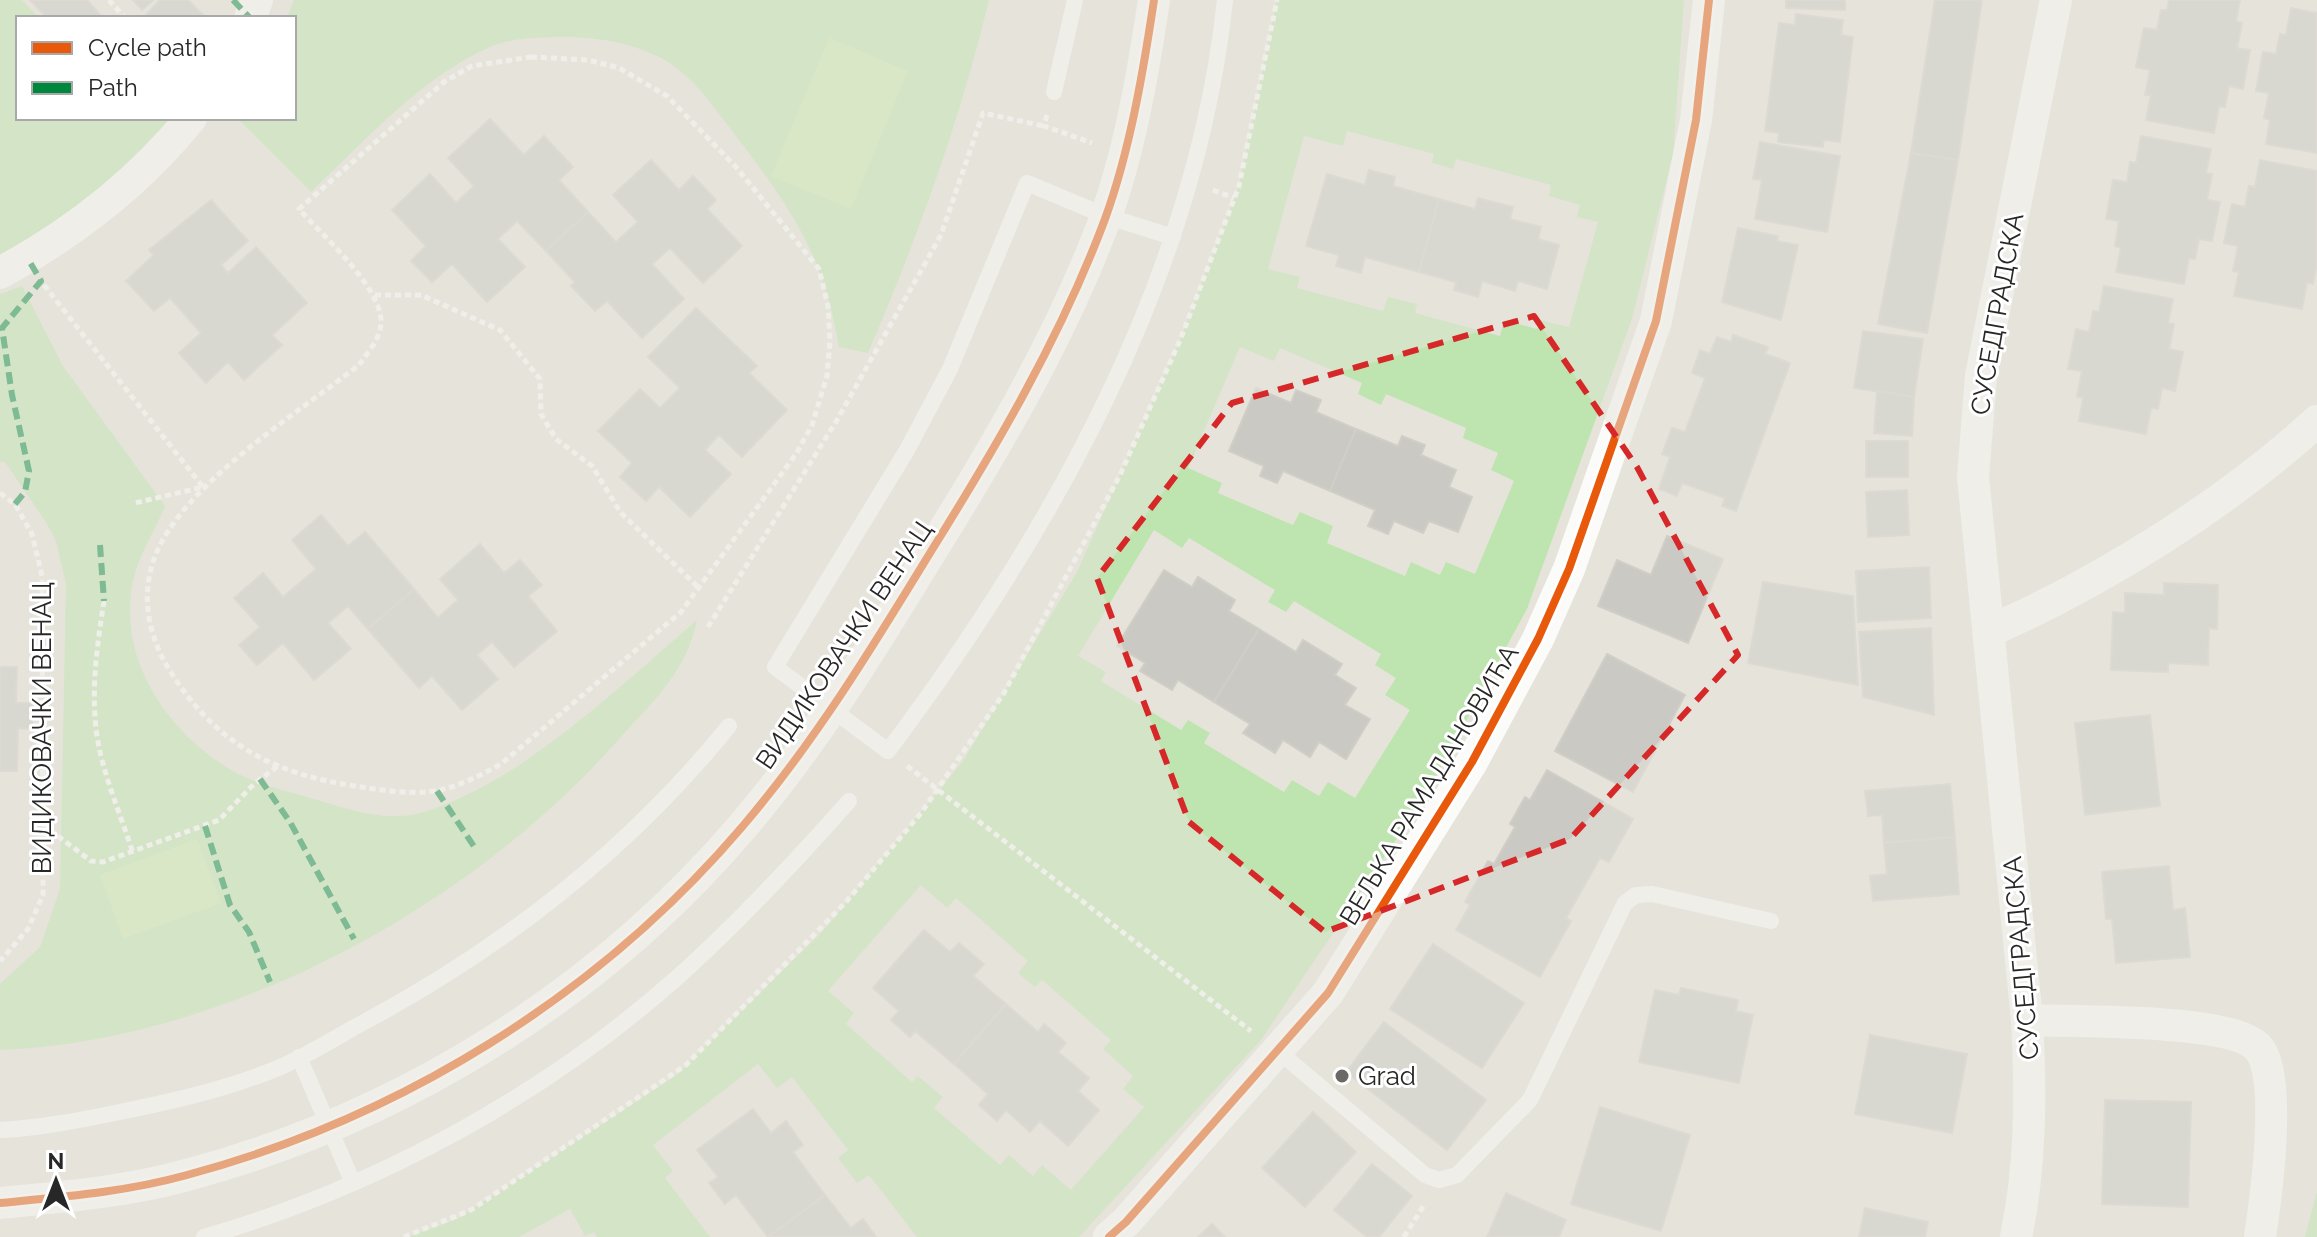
<svg xmlns="http://www.w3.org/2000/svg" width="2317" height="1237" viewBox="0 0 2317 1237" font-family="Raleway,sans-serif">
  <rect width="100%" height="100%" fill="#e6e3db"/>
  <!-- green -->
  <g fill="#bee5b0" fill-rule="evenodd">
    <path d="M0 0H22L39 18H18V118H174C129 176 60 218 0 259Z"/>
    <path d="M294 0H989C960 121 917 239 868 353L839 347C823 249 785 200 726 123 708 100 693 78 668 62 636 43 599 37 562 37 540 37 511 38 490 47 421 77 365 141 311 192L237 118H294V18H287Z"/>
    <path d="M1277 0H1684L1673 154 1632 319 1527 609 1424 798 1261 1040 1079 1237H917L869 1175 857 1183 838 1158 848 1150 792 1077 777 1088 758 1064 653 1145 673 1171 665 1178 710 1237H597L594 1232 585 1236 570 1209 519 1237H407L457 1219 675 1076 822 932 963 761 1077 572 1181 338 1239 186ZM1347 131 1434 154 1432 163 1453 169 1456 159 1551 185 1549 196 1580 205 1577 217 1598 222 1569 327 1540 320 1537 329 1504 320 1500 336 1415 313 1417 304 1388 297 1383 311 1297 288 1300 277 1268 269 1304 136 1343 146ZM1240 347 1274 361 1280 348 1362 383 1358 394 1381 405 1386 394 1466 428 1463 438 1498 453 1491 470 1514 481 1475 574 1446 562 1440 575 1411 562 1405 576 1327 543 1333 526 1300 512 1293 525 1218 493 1222 483 1188 468ZM1154 530 1182 548 1189 538 1275 590 1268 602 1286 612 1294 601 1381 654 1375 665 1396 678 1385 695 1410 710 1355 798 1328 782 1319 796 1292 780 1284 792 1204 743 1210 733 1188 720 1181 730 1101 681 1106 672 1078 656ZM921 885 947 908 956 898 1028 961 1018 973 1035 987 1042 980 1111 1040 1103 1049 1133 1076 1123 1089 1144 1107 1071 1190 1042 1165 1033 1176 1009 1155 1000 1165 934 1108 943 1097 918 1076 912 1082 846 1024 854 1013 828 991Z"/>
    <path d="M22 286 63 366 165 506C156 528 142 550 135 573 113 653 165 732 233 771 256 784 282 790 307 797 343 807 382 823 420 813 518 786 621 685 697 620 686 673 654 700 619 739 473 906 224 1042 0 1050V984L40 947 60 889 66 584 56 541 47 524 5 462H0V294Z"/>
    <polygon points="2317,1191 2317,1237 2305,1237"/>
  </g>
  <!-- pitch -->
  <g fill="#caeaad">
    <polygon points="829,38 908,71 851,209 771,176"/>
    <polygon points="197,839 221,903 123,939 100,875"/>
  </g>
  <!-- building -->
  <g fill="#cbc9c3" stroke="#d1cec7" stroke-width="2">
    <polygon points="30,0 87,0 103,18 47,18"/>
    <polygon points="133,0 153,0 142,10"/>
    <polygon points="160,0 188,0 206,18 143,18"/>
    <polygon points="1786,0 1845,0 1845,10 1786,8"/>
    <polygon points="1935,0 1982,0 1958,160 1911,153"/>
    <polygon points="2169,0 2240,0 2236,21 2242,23 2237,48 2250,50 2243,89 2229,86 2225,107 2219,106 2214,133 2146,120 2151,95 2145,95 2150,70 2136,67 2144,28 2157,30 2161,10 2167,10"/>
    <polygon points="2291,8 2317,13 2317,153 2266,144 2270,120 2264,118 2269,93 2256,91 2263,52 2276,54 2280,34 2286,35"/>
    <polygon points="1796,14 1843,20 1841,35 1853,37 1840,142 1824,140 1823,147 1778,142 1779,133 1765,131 1779,23 1795,25"/>
    <polygon points="490,119 524,155 544,136 573,167 559,180 588,212 546,251 517,221 498,239 525,267 487,302 452,264 432,282 411,261 426,246 392,210 430,174 456,203 474,186 448,158"/>
    <polygon points="2141,136 2211,149 2206,173 2212,174 2207,200 2220,202 2212,241 2199,239 2195,259 2189,258 2184,284 2116,272 2121,248 2115,246 2119,221 2106,219 2113,180 2127,182 2130,162 2136,163"/>
    <polygon points="1760,142 1840,156 1827,232 1755,219 1762,180 1753,179"/>
    <polygon points="1911,153 1958,160 1927,333 1878,324"/>
    <polygon points="651,160 679,190 693,176 716,200 707,209 742,246 703,283 670,248 652,264 684,299 642,338 607,301 595,311 571,286 575,282 546,251 588,212 616,242 638,222 613,195"/>
    <polygon points="2260,160 2317,171 2317,263 2313,284 2307,282 2302,309 2234,296 2239,272 2233,271 2238,246 2224,243 2232,204 2245,207 2249,186 2255,187"/>
    <polygon points="1369,170 1395,177 1393,186 1439,199 1419,272 1365,257 1361,273 1336,266 1339,255 1306,246 1327,174 1365,185"/>
    <polygon points="1478,198 1513,207 1510,219 1541,227 1538,239 1559,245 1547,289 1518,281 1515,291 1482,281 1478,297 1454,290 1456,282 1419,272 1439,199 1475,209"/>
    <polygon points="211,200 248,241 221,265 228,273 256,247 307,303 272,335 282,345 244,380 228,362 206,383 179,353 201,333 170,298 154,311 126,281 154,255 149,250"/>
    <polygon points="1738,228 1778,236 1777,241 1798,245 1781,320 1722,302"/>
    <polygon points="2104,286 2173,299 2168,323 2174,324 2169,349 2183,352 2175,391 2162,388 2158,409 2151,408 2146,434 2079,421 2083,398 2077,396 2082,371 2068,369 2076,329 2089,332 2093,311 2099,312"/>
    <polygon points="696,308 757,366 749,373 787,410 742,457 719,435 705,450 731,474 690,517 659,487 646,501 620,477 632,463 598,431 640,389 660,408 680,388 648,357"/>
    <polygon points="1863,331 1923,339 1914,397 1854,388"/>
    <polygon points="1733,335 1768,347 1765,354 1790,363 1736,511 1722,506 1725,498 1682,483 1677,496 1659,489 1670,457 1662,454 1672,428 1685,432 1705,378 1692,373 1700,350 1710,354 1717,337 1731,342"/>
    <polygon points="1256,388 1291,403 1296,390 1321,400 1316,412 1356,429 1330,491 1283,471 1277,483 1260,476 1264,466 1229,451"/>
    <polygon points="1877,391 1914,397 1912,436 1874,433"/>
    <polygon points="1356,429 1398,446 1402,436 1425,445 1421,455 1456,470 1449,487 1472,497 1458,532 1429,521 1423,533 1394,521 1388,534 1368,526 1375,510 1330,491"/>
    <rect x="1866" y="441" width="42" height="36"/>
    <polygon points="1907,490 1909,535 1868,537 1866,492"/>
    <polygon points="321,515 348,546 365,532 414,589 368,629 348,606 328,623 351,649 314,680 283,643 257,665 239,645 260,627 234,598 263,573 283,597 316,569 292,540"/>
    <polygon points="1667,536 1723,559 1688,643 1598,606 1617,560 1651,575"/>
    <polygon points="480,544 504,573 520,560 542,585 528,596 557,631 514,667 492,642 477,655 498,679 462,710 432,676 419,688 368,629 414,589 438,618 458,600 440,579"/>
    <polygon points="1929,567 1931,618 1858,622 1856,571"/>
    <polygon points="1164,570 1192,587 1198,577 1235,600 1229,611 1259,629 1214,702 1178,680 1172,690 1140,671 1145,663 1117,646"/>
    <polygon points="1763,582 1853,596 1858,685 1748,663"/>
    <polygon points="2164,583 2218,585 2217,629 2209,628 2208,665 2168,663 2168,672 2111,670 2113,612 2125,613 2125,593 2164,595"/>
    <polygon points="1931,628 1934,715 1863,697 1859,632"/>
    <polygon points="1259,629 1296,652 1303,640 1342,664 1335,675 1356,688 1345,705 1370,719 1346,759 1319,742 1310,757 1283,740 1275,753 1243,733 1250,724 1214,702"/>
    <polygon points="1607,654 1685,695 1633,792 1555,751"/>
    <polygon points="0,667 17,667 16,703 33,703 32,729 18,728 17,771 0,771"/>
    <polygon points="2150,715 2160,806 2085,815 2075,723"/>
    <polygon points="1547,770 1633,819 1609,862 1600,858 1566,918 1571,921 1540,977 1456,930 1470,905 1465,902 1488,861 1494,864 1515,827 1510,824 1525,797 1530,800"/>
    <polygon points="1950,784 1955,837 1884,843 1882,815 1868,816 1865,791"/>
    <polygon points="1955,837 1959,894 1873,901 1870,876 1887,874 1884,843"/>
    <polygon points="2169,866 2173,910 2185,908 2190,957 2116,963 2112,919 2106,919 2102,872"/>
    <polygon points="924,930 950,952 959,943 984,964 973,976 1006,1004 954,1064 915,1031 910,1037 891,1020 899,1011 873,988"/>
    <polygon points="1433,944 1524,1003 1482,1068 1390,1009"/>
    <polygon points="1681,988 1738,1000 1736,1011 1753,1015 1739,1083 1639,1062 1655,990 1679,995"/>
    <polygon points="1006,1004 1038,1032 1044,1024 1066,1043 1058,1052 1089,1078 1078,1091 1099,1110 1068,1146 1040,1121 1030,1132 1006,1110 997,1121 979,1105 988,1094 954,1064"/>
    <polygon points="1384,1022 1486,1100 1447,1150 1346,1072"/>
    <polygon points="1870,1035 1967,1054 1952,1133 1855,1114"/>
    <polygon points="2105,1100 2191,1102 2188,1207 2102,1204"/>
    <polygon points="1600,1107 1690,1135 1661,1231 1571,1204"/>
    <polygon points="753,1109 771,1133 786,1121 803,1145 793,1152 825,1195 768,1237 736,1195 725,1204 709,1183 718,1177 697,1150"/>
    <polygon points="1313,1112 1356,1152 1305,1207 1262,1168"/>
    <polygon points="1372,1164 1412,1196 1379,1237 1367,1237 1334,1210"/>
    <polygon points="1506,1193 1566,1220 1559,1237 1487,1237"/>
    <polygon points="825,1195 851,1228 863,1219 876,1237 768,1237"/>
    <polygon points="1865,1208 1928,1222 1925,1237 1859,1237"/>
    <polygon points="1212,1224 1225,1237 1198,1237"/>
  </g>
  <g fill="none" stroke-linecap="round" stroke-linejoin="round">
    <!-- path -->
    <g stroke="#fbfbfa" stroke-width="5" stroke-dasharray="6 4" stroke-linecap="butt">
      <polyline points="109,0 125,18"/>
      <path d="M531 57 588 60 619 68 667 96 736 167 819 269 828 306 830 341 827 376 812 425 796 454 681 612 501 764C481 775 462 785 440 790 415 795 386 791 361 787 277 775 219 747 172 674 149 639 140 599 154 559 180 486 298 413 359 365 368 352 382 337 381 320 379 285 323 236 299 209L444 82 472 66Z"/>
      <polyline points="1047,115 1044,126 1092,143"/>
      <polyline points="1213,190 1234,198"/>
      <polyline points="44,285 203,487 135,503"/>
      <polyline points="375,295 421,295 500,330 540,379 541,414 556,439 592,466 621,513 698,587"/>
      <polyline points="0,493 15,504 32,534 42,576 43,895 28,929 0,961"/>
      <path d="M104 601C96 652 88 709 102 760 110 791 123 822 133 853"/>
      <polyline points="708,627 837,420 941,235 983,113 1044,126"/>
      <polyline points="907,766 1251,1031"/>
      <polyline points="42,824 91,861 103,862 219,820 254,784 278,766"/>
      <polyline points="404,1237 471,1210 686,1065 846,902 921,813 1004,693 1120,475 1181,338 1239,186 1277,0"/>
      <polyline points="1404,1237 1424,1205"/>
    </g>
    <!-- lane -->
    <g stroke="#fbfbfa" stroke-width="16">
      <polyline points="1054,92 1075,0"/>
      <path d="M1173 237 1106 216 1027 183 950 369 907 450 775 667 888 751C1052 532 1196 277 1225 0"/>
      <polyline points="1278,1051 1425,1175 1439,1180 1457,1175 1530,1100 1625,903 1636,895 1652,894 1771,921"/>
      <polyline points="299,1057 353,1183"/>
      <path d="M0 1130C40 1128 81 1120 120 1112 173 1101 228 1089 278 1068 304 1057 329 1042 353 1028 498 952 626 853 729 726"/>
      <path d="M204 1237C377 1187 546 1095 680 975 740 921 795 862 849 801"/>
    </g>
    <!-- street -->
    <g stroke="#fbfbfa" stroke-width="32">
      <polyline points="250,18 257,0"/>
      <path d="M0 273C72 234 139 182 191 118"/>
      <path d="M1990 631C2103 581 2225 505 2317 421"/>
      <path d="M2027 1020C2070 1022 2237 1017 2260 1050 2282 1082 2266 1197 2260 1237"/>
      <path d="M0 1203C62 1197 126 1192 187 1175 400 1118 598 996 742 827 814 743 872 648 930 553 996 447 1061 337 1105 219 1130 150 1143 73 1154 0"/>
      <polyline points="1109,1237 1126,1222 1328,993 1472,762 1538,639 1569,569 1656,321 1696,120 1709,0"/>
      <path d="M2016 1237C2031 1165 2031 1093 2027 1020L1973 477 1981 376 2056 0"/>
    </g>
    <!-- quiet -->
    <g stroke="#00873e" stroke-width="6" stroke-dasharray="12 6" stroke-linecap="butt">
      <polyline points="233,0 250,18"/>
      <polyline points="15,504 25,492 29,471 12,395 2,328 41,281 28,259"/>
      <polyline points="100,545 104,601"/>
      <polyline points="260,779 290,822 354,939"/>
      <polyline points="437,791 475,848"/>
      <polyline points="205,826 230,905 249,932 270,982"/>
    </g>
    <!-- cycleway casing -->
    <g stroke="#fff" stroke-width="13">
      <g id="cycleway">
        <path d="M0 1203C62 1197 126 1192 187 1175 400 1118 598 996 742 827 814 743 872 648 930 553 996 447 1061 337 1105 219 1130 150 1143 73 1154 0"/>
        <polyline points="1109,1237 1126,1222 1328,993 1472,762 1538,639 1569,569 1656,321 1696,120 1709,0"/>
      </g>
    </g>
    <!-- cycleway -->
    <use href="#cycleway" stroke="#e8590c" stroke-width="8"/>
  </g>
  <!-- marked area -->
  <path d="M0 0H2317V1237H0ZM1534 316 1637 467 1738 655 1570 839 1325 932 1189 822 1097 578 1232 403Z" fill="#e6e3db" fill-opacity=".55" fill-rule="evenodd"/>
  <path fill="none" stroke="#d62828" stroke-width="6" stroke-dasharray="16 10" stroke-linejoin="round" d="M1534 316 1637 467 1738 655 1570 839 1325 932 1189 822 1097 578 1232 403Z"/>
  <!-- markers -->
  <circle fill="#6a6966" stroke="#fff" stroke-width="3" cx="1342" cy="1076" r="8"/>
  <g text-anchor="middle" dominant-baseline="central" stroke-width="6" stroke-linejoin="round" paint-order="stroke">
    <!-- street labels -->
    <g font-size="26" fill="#272727" stroke="#fff">
      <text transform="translate(1997 314) rotate(-80)">СУСЕДГРАДСКА</text>
      <text transform="translate(844 645) rotate(-56)">ВИДИКОВАЧКИ ВЕНАЦ</text>
      <text transform="translate(42 728) rotate(-90)">ВИДИКОВАЧКИ ВЕНАЦ</text>
      <text transform="translate(1429 785) rotate(-59)">ВЕЉКА РАМАДАНОВИЋА</text>
      <text transform="translate(2021 958) rotate(-95)">СУСЕДГРАДСКА</text>
    </g>
    <!-- poi labels -->
    <g font-size="26" fill="#272727" stroke="#fff" text-anchor="start">
      <text x="1358" y="1076">Grad</text>
    </g>
  </g>
  <!-- legend -->
  <rect x="16" y="16" width="280" height="104" fill="#ffffff" stroke="#a9a9a9" stroke-width="2"/>
  <rect x="32" y="42" width="40" height="12" fill="#e8590c" stroke="#a9a9a9" stroke-width="2"/>
  <text x="88" y="56" font-size="24" fill="#272727">Cycle path</text>
  <rect x="32" y="82" width="40" height="12" fill="#00873e" stroke="#a9a9a9" stroke-width="2"/>
  <text x="88" y="96" font-size="24" fill="#272727">Path</text>
  <!-- north arrow -->
  <g transform="translate(56 1181)" stroke="#ffffff" stroke-width="6" paint-order="stroke">
  <path d="M0-6L14 30L0 20L-14 30Z" fill="#272727"/>
  <text y="-12" font-size="22" font-weight="bold" text-anchor="middle" fill="#272727">N</text>
  </g>
</svg>
